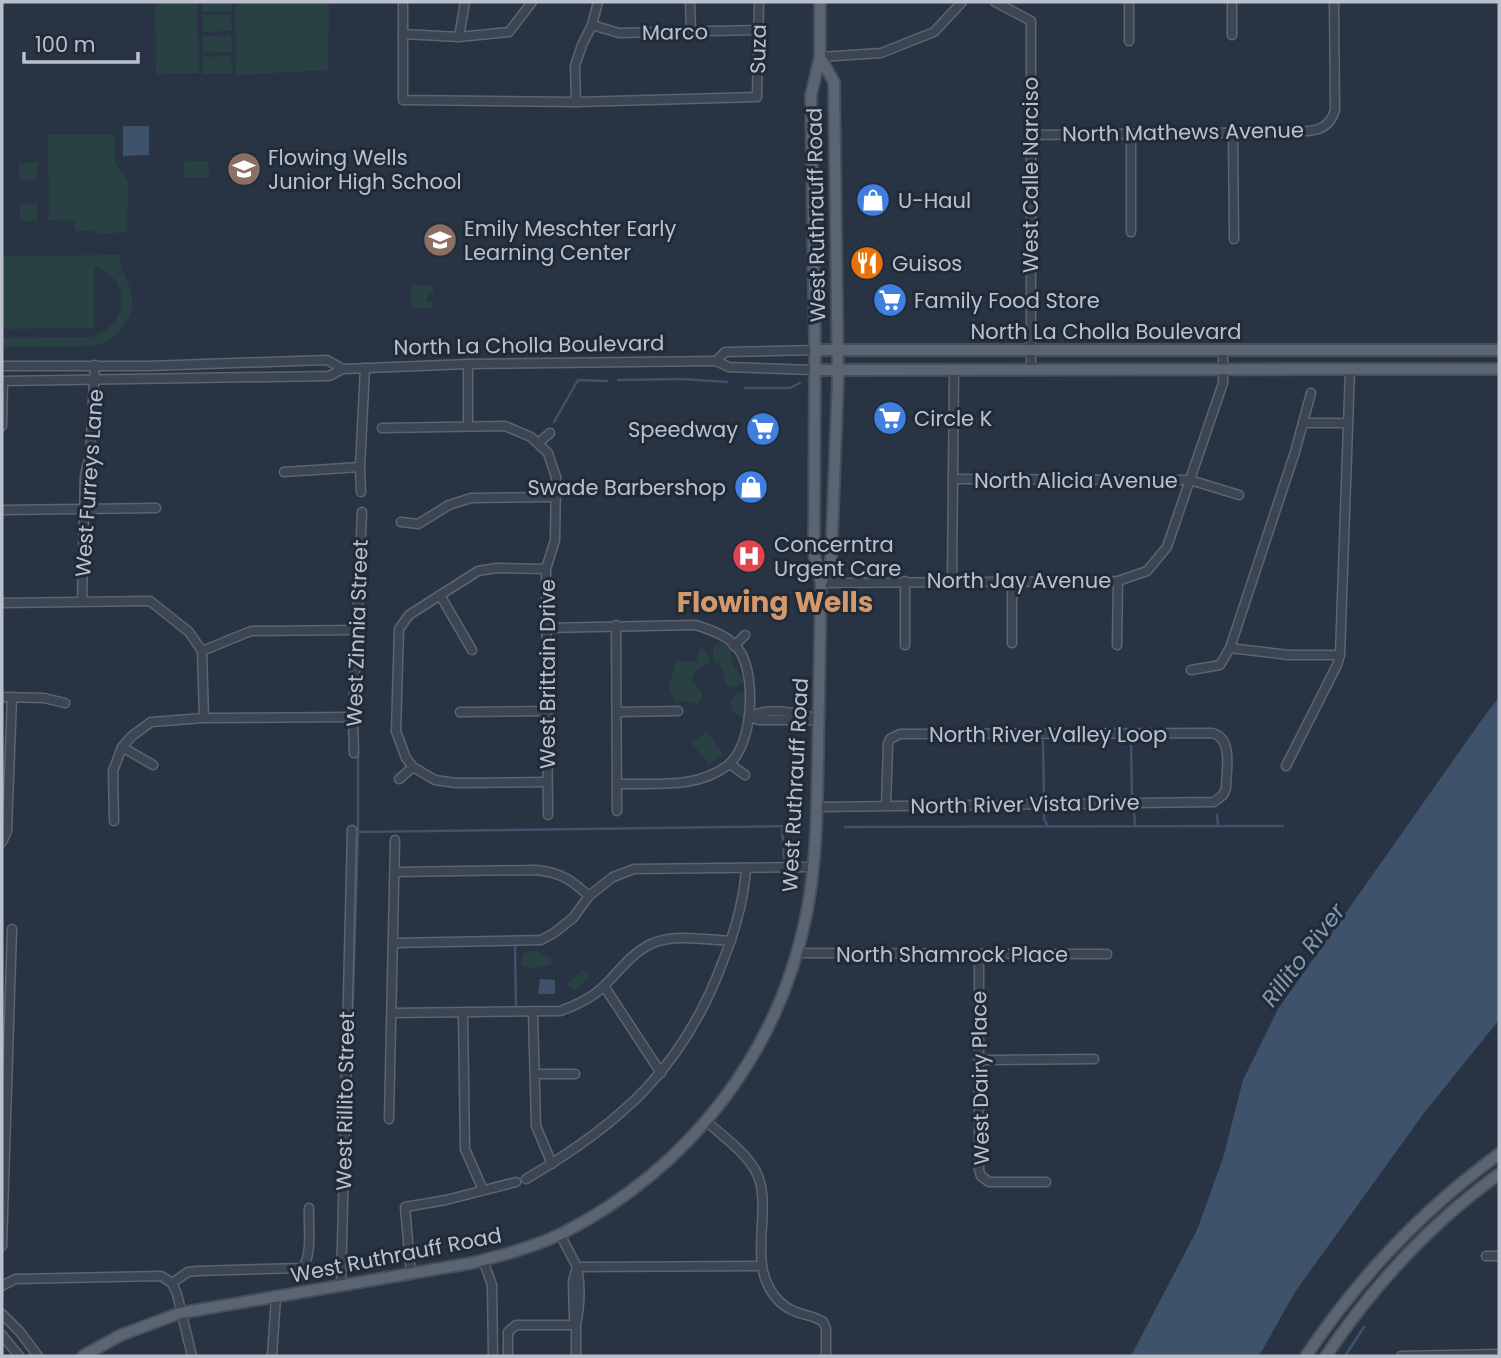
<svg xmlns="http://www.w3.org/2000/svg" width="1501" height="1358" viewBox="0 0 1501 1358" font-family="Poppins,sans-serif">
  <rect width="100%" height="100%" fill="#283443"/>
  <!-- green -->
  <g fill="#2a4144">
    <polygon points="155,2 197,2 199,73 156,74"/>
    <polygon points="202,2 232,2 232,12 203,12"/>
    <polygon points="235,2 329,2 328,70 236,75"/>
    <polygon points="231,14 232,31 203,32 202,15"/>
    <polygon points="231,35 232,52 203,53 202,36"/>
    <polygon points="231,56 232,73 203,74 202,57"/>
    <polygon points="48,135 115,135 115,164 128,181 127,232 98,234 98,230 75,231 74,221 49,220"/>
    <polygon points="208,161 209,177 184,177 184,162"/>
    <polygon points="37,162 37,179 19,180 19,163"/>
    <polygon points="37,203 37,221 20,221 20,204"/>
    <path d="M120 255C120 272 128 277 131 292 137 319 118 339 94 346L2 347V338L92 337C130 324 133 279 94 266V328L2 329V256Z"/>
    <polygon points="411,285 433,285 433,293 427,293 427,302 432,302 432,308 411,308"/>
    <path d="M719 642C734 646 728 655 734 666 737 673 742 674 743 682 738 688 731 688 725 683L723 669 713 659V648Z"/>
    <polygon points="701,646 709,657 710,663 696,670 692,679 702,693 702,699 697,704 688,701 675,702 669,687 676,660 696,662"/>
    <polygon points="746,691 745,721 733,711 731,703 735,694"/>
    <polygon points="707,732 723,754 709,765 692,743"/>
    <polygon points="532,951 536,951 552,959 551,965 530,969 521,965 523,954"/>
    <polygon points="583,970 590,977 575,991 567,984"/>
  </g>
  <!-- water -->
  <g fill="#3f526b">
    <polygon points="123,126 149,126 149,155 123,156"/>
    <polygon points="1499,698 1499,1020 1424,1113 1295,1292 1259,1356 1131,1356 1197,1230 1223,1158 1243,1080 1278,1009 1488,711"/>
    <polygon points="540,979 555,980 555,994 538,994"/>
  </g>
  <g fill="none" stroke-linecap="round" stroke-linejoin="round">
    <!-- stream -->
    <g stroke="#3f526b" stroke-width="2.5">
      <polyline points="618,380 683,379 727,382"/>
      <polyline points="745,388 790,388 800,383"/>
      <polyline points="554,422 578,380 607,381"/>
      <polyline points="1043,741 1044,798"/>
      <polyline points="1131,741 1132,797"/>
      <polyline points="1134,809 1135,826"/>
      <polyline points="1044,810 1044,819 1048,826"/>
      <polyline points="1217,815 1218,825"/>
      <polyline points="782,827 784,858"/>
      <polyline points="845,827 1283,826"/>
      <polyline points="358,832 794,826"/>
      <polyline points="515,947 516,1006"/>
      <polyline points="349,1122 358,832 358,752"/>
      <polyline points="1345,1356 1364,1327"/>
    </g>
    <!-- minor casing -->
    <g stroke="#5b6470" stroke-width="11">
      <g id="minor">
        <polyline points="403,2 403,100 576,102 757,97 759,2"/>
        <polyline points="690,2 691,32"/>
        <polyline points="995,2 1031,21 1031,370"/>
        <polyline points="1129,2 1129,41"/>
        <polyline points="1232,2 1232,35"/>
        <polyline points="592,25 619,33 759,30"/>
        <polyline points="403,34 459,37 509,32 532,2"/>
        <polyline points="459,37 465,2"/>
        <polyline points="820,57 881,53 934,32 962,2"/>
        <polyline points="576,102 575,66 582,45 592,25 598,2"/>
        <polyline points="1233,132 1234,239"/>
        <polyline points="1131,133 1131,232"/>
        <path d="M1030 135 1284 132C1306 131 1328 135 1335 110L1334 2"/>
        <polyline points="716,361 725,352 815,350"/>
        <polyline points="468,364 468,426"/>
        <polyline points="2,366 147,366 327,360 343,369"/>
        <polyline points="2,381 329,376 343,369 468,364 716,361 729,367 815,370"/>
        <polyline points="1303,423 1347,423"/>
        <polyline points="2,426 3,381"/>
        <polyline points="382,428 505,426 531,437 548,453 556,477 555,540 546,569 548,815"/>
        <polyline points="538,443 550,433"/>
        <polyline points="284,472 360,467"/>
        <polyline points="953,479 1190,480 1239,495"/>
        <polyline points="361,492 360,467 365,368"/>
        <polyline points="2,510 156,508"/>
        <polyline points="401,522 418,524 449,505 471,498 555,497"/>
        <polyline points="546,569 497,568 478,571 409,615 399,629 396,731 406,758 413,767 435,780 456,783 547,782"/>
        <polyline points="905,581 905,645"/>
        <polyline points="952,581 954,370"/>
        <polyline points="1012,582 1012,643"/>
        <polyline points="821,583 1118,581 1147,571 1167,547 1223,383 1223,351"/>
        <polyline points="440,595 472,650"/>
        <polyline points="82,601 85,475 90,456 95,365"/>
        <polyline points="2,603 150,601 189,632 202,651 251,631 358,630"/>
        <polyline points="616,625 617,811"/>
        <path d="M545 628 696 625C713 631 731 636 741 653 756 680 753 745 728 765 698 789 655 783 619 784"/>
        <polyline points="1117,645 1118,581"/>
        <polyline points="734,646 745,635"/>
        <polyline points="1230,648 1288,655 1340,655"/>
        <polyline points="202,651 204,718"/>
        <polyline points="1191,670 1220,665 1230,648 1295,452 1311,393"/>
        <polyline points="2,697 44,698 65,703"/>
        <polyline points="460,712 546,711"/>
        <polyline points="617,712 678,711"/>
        <path d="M749 717C769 706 798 713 819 719"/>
        <polyline points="749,717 759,720 812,720"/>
        <polyline points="122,747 153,765"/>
        <polyline points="354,753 353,717 362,512"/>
        <polyline points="730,764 745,775"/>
        <polyline points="1286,766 1337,665 1340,655 1350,369"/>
        <polyline points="399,779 413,767"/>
        <path d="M817 807 1214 802 1223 795 1226 788C1226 771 1234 738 1212 733L900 734 890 739 888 744 886 806"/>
        <polyline points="114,821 113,771 122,747 132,736 151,722 204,718 353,717"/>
        <polyline points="2,842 7,831 12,697"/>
        <path d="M395 872 536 870C562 873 570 879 589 896"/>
        <polyline points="393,943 541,940 554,933 573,918 589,896 613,877 634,869 813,867"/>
        <polyline points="798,953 1107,954"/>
        <polyline points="979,954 979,1170 981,1176 989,1182 1046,1182"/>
        <polyline points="604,986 661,1073"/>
        <path d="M392 1013 560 1011C577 1005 594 997 606 984 620 970 632 953 651 944 674 933 706 940 731 941"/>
        <polyline points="533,1013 536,1126 552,1164"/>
        <polyline points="463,1014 465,1149 483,1190"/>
        <polyline points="979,1060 1094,1059"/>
        <polyline points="535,1074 575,1074"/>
        <polyline points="389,1119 395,840"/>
        <path d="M707 1122C725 1138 754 1158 760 1182 770 1222 746 1269 780 1302 794 1316 811 1313 823 1322"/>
        <path d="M526 1179C622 1123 684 1067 723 961 735 931 744 900 746 868"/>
        <polyline points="560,1234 577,1267 762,1266"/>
        <polyline points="2,1246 12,929"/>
        <polyline points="1486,1256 1499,1256"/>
        <polyline points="483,1260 492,1285 493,1356"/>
        <path d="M577 1267C581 1286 580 1305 576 1325L574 1319 573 1281Z"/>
        <polyline points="411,1275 405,1207 446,1200 516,1182"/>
        <path d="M172 1283 188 1272 197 1271 302 1268C313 1256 308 1225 309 1208"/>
        <polyline points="2,1286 15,1279 161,1276 172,1283 177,1294 192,1356"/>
        <polyline points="341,1286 352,830"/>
        <polyline points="2,1314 20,1332 38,1356"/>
        <polyline points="823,1322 826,1328 826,1356"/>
        <polyline points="2,1335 19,1356"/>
        <polyline points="272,1356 276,1297"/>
        <polyline points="508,1356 508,1332 516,1325 576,1325 576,1356"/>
        <polyline points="1401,1356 1499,1354"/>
      </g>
    </g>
    <!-- major casing -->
    <g stroke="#464f5c" stroke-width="14">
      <g id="major">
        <polyline points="820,57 834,82 838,379 831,561 821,583"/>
        <polyline points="815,350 1499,350"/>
        <polyline points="815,370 1499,369"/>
        <path d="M83 1356 121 1335 180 1313 472 1263C503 1255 534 1247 563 1233 690 1168 780 1052 807 911 817 859 817 805 818 752 819 696 820 639 821 583L814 554 815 350 811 95 820 57V2"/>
        <path d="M1306 1356C1359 1277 1422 1210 1499 1154"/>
        <path d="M1326 1356C1373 1286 1431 1223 1499 1174"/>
      </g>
    </g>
    <!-- minor -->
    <use href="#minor" stroke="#3c4653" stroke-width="8"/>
    <!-- major -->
    <use href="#major" stroke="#5b6572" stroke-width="10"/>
  </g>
  <!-- icons -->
  <defs>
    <g id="school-disc" transform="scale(1.75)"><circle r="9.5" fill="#8d6e63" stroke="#212b38"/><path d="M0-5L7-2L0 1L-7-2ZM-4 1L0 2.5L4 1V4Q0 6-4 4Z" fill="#fff"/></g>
    <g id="shop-disc" transform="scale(1.75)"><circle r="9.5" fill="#3f7fe0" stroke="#212b38"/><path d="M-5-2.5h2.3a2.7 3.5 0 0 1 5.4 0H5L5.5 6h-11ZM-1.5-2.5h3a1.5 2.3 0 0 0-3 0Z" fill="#fff"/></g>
    <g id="restaurant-disc" transform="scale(1.75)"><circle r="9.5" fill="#e8710a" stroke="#212b38"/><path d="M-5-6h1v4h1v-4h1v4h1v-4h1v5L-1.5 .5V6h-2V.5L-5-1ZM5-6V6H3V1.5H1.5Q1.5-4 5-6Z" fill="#fff"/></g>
    <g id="supermarket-disc" transform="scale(1.75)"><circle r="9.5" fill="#3f7fe0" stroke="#212b38"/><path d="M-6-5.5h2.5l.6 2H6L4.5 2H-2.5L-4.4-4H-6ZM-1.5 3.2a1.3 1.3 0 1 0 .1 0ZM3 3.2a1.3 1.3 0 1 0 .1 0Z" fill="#fff"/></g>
    <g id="hospital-disc" transform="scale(1.75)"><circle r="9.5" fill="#e0444e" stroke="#212b38"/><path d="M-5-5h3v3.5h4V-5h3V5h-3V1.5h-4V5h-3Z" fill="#fff"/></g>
  </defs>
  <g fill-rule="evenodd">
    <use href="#school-disc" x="244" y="169"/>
    <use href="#shop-disc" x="873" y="200"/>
    <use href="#school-disc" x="440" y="240"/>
    <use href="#restaurant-disc" x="867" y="263"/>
    <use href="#supermarket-disc" x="890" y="300"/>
    <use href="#supermarket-disc" x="890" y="418"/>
    <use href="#supermarket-disc" x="763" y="429"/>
    <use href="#shop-disc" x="751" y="487"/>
    <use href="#hospital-disc" x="749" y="556"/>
  </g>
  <g text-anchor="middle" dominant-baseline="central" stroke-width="6" stroke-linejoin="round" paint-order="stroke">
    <!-- street labels -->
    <g font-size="21" fill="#bac1cc" stroke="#212b38">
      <text transform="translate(675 32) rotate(-1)">Marco</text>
      <text transform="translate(758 49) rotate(-89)">Suza</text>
      <text transform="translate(1183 132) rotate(-1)">North Mathews Avenue</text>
      <text transform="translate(1030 175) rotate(-90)">West Calle Narciso</text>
      <text transform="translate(816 215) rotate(-91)">West Ruthrauff Road</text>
      <text x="1106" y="331">North La Cholla Boulevard</text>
      <text transform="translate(529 345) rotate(-1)">North La Cholla Boulevard</text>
      <text x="1076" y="480">North Alicia Avenue</text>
      <text transform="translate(89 483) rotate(-86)">West Furreys Lane</text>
      <text x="1019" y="580">North Jay Avenue</text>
      <text transform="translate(357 633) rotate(-88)">West Zinnia Street</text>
      <text transform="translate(547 674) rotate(-90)">West Brittain Drive</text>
      <text x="1048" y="734">North River Valley Loop</text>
      <text transform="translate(795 785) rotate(-87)">West Ruthrauff Road</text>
      <text transform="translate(1025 804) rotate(-1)">North River Vista Drive</text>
      <text x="952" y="954">North Shamrock Place</text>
      <text transform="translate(980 1078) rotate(-91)">West Dairy Place</text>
      <text transform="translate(345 1101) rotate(-89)">West Rillito Street</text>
      <text transform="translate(396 1255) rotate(-11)">West Ruthrauff Road</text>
    </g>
    <!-- poi labels -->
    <g font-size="21" fill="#bac1cc" stroke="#212b38" text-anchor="start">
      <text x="268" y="157">Flowing Wells<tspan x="268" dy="24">Junior High School</tspan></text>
      <text x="898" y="200">U-Haul</text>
      <text x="464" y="228">Emily Meschter Early<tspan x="464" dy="24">Learning Center</tspan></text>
      <text x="892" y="263">Guisos</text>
      <text x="914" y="300">Family Food Store</text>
      <text x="914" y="418">Circle K</text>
      <text x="738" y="429" text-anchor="end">Speedway</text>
      <text x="726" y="487" text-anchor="end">Swade Barbershop</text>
      <text x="774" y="544">Concerntra<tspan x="774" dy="24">Urgent Care</tspan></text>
    </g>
    <!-- water labels -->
    <g font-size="23" font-style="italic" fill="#8298b2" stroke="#212b38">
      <text transform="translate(1303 955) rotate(-53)">Rillito River</text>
    </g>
    <!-- district labels -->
    <g font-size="28" font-weight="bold" fill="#d4986d" stroke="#212b38">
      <text x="775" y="602">Flowing Wells</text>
    </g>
  </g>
  <!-- border -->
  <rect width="1501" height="1358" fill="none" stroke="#bac1cc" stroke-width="7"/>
  <!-- scale -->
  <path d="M24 52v10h114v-10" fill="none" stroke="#bac1cc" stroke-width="3.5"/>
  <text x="35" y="52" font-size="21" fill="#bac1cc" stroke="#212b38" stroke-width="5" paint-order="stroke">100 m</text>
</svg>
